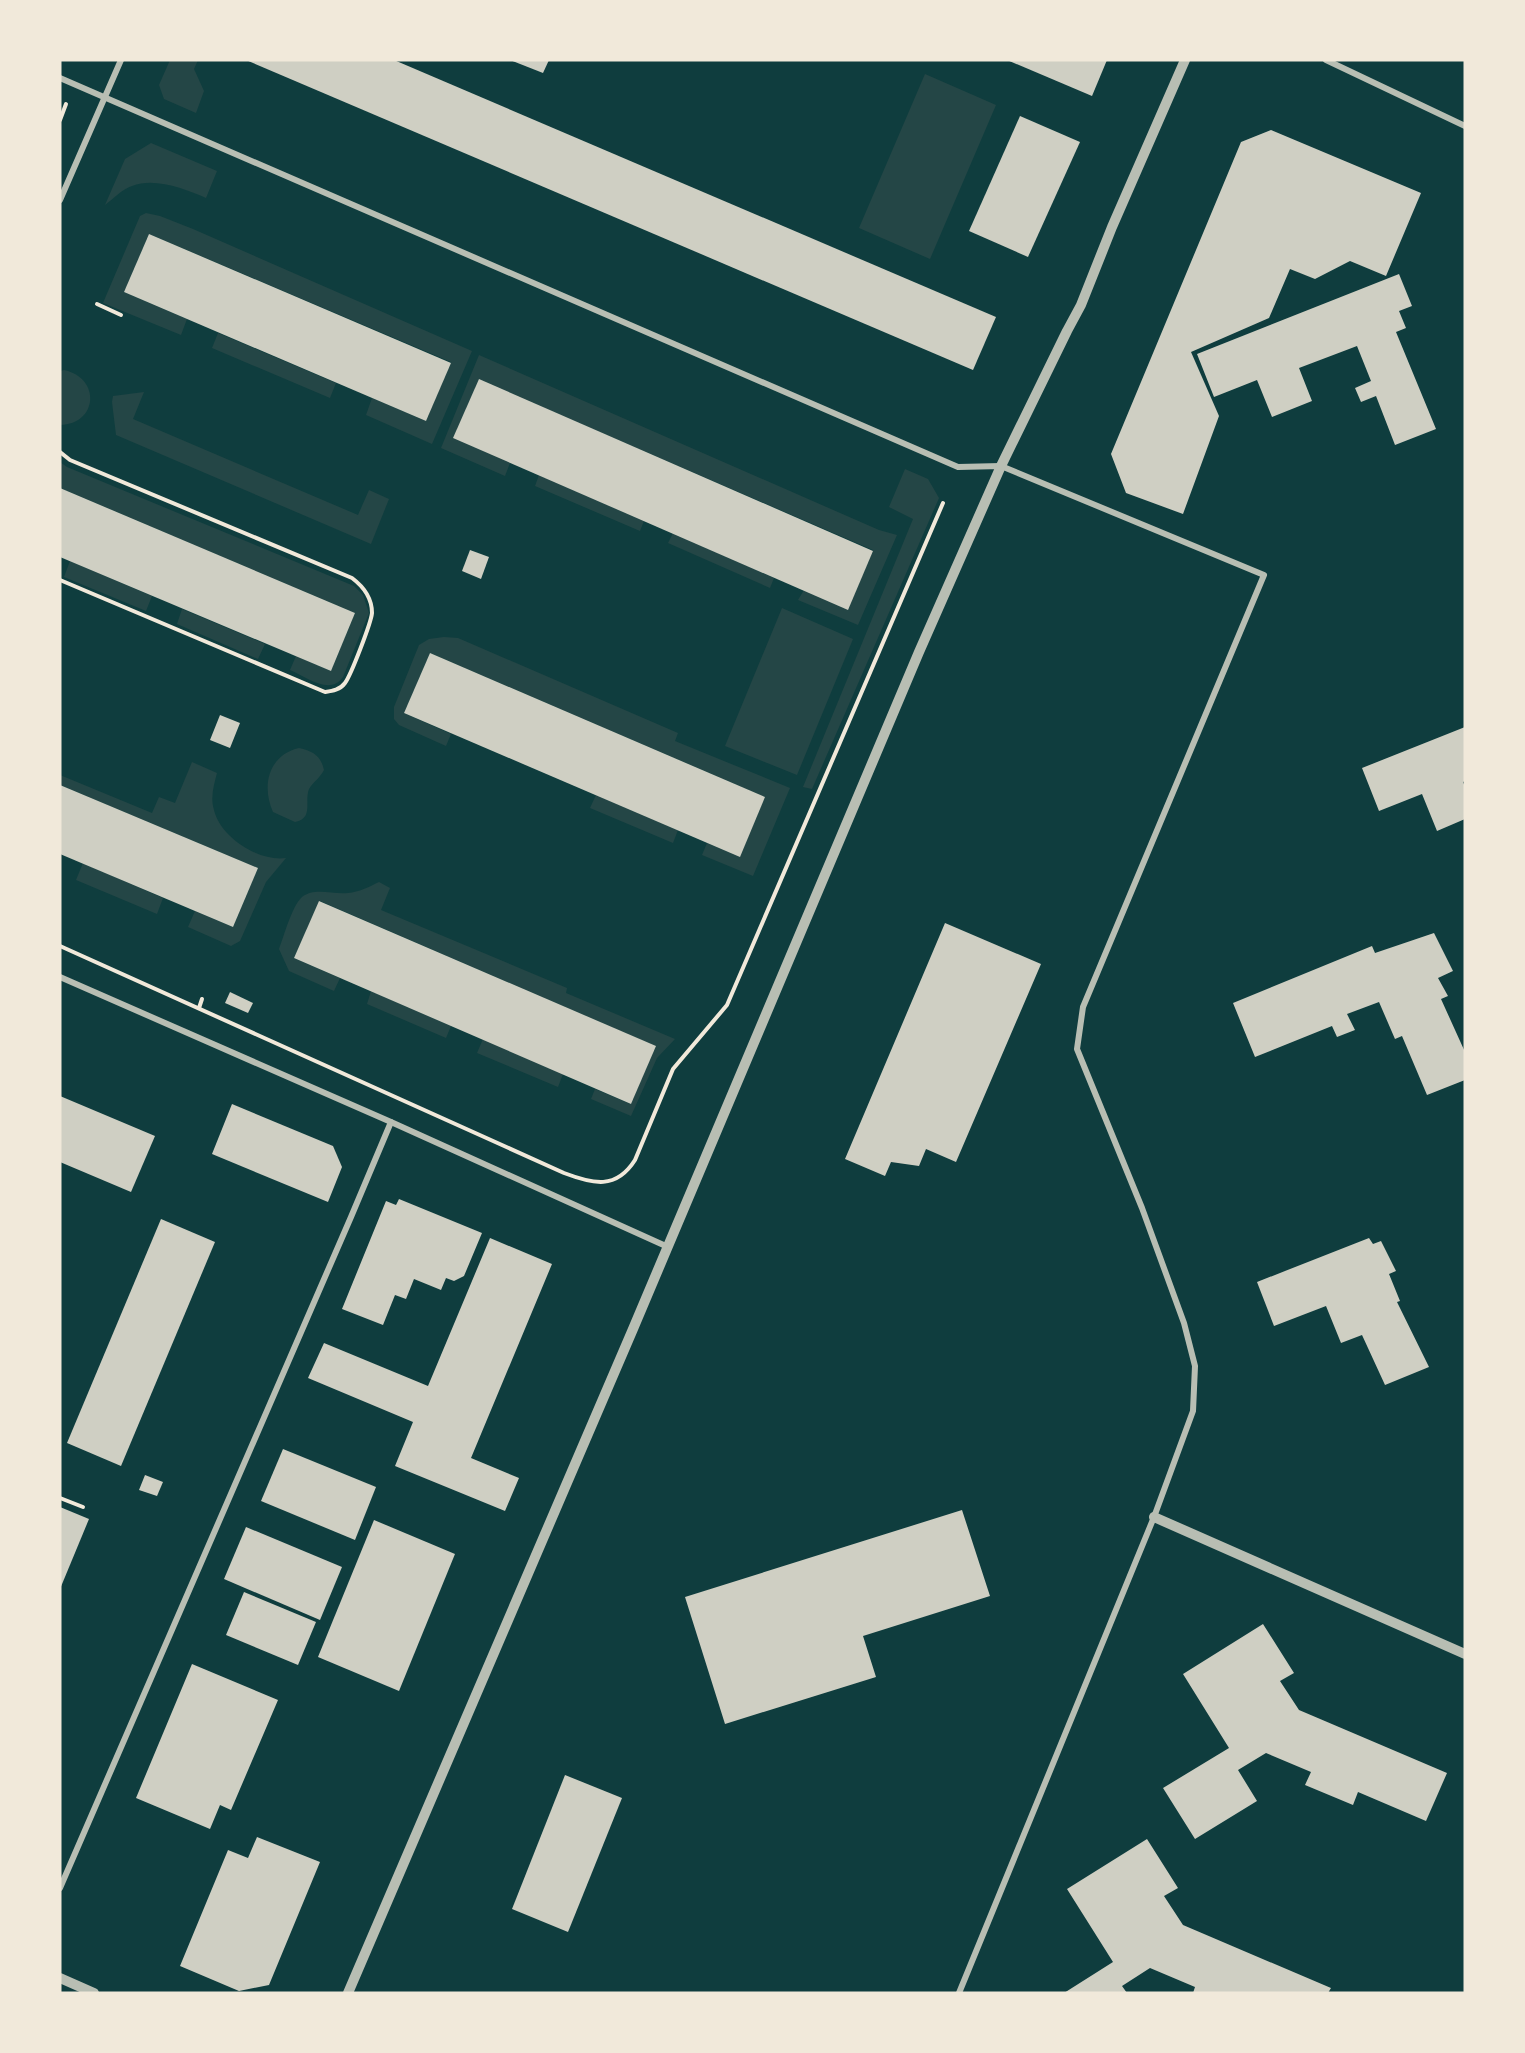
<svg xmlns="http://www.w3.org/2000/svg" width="1525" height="2053" viewBox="0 0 1525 2053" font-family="'PT Sans',sans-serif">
  <rect width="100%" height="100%" fill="#0f3d3e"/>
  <!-- green -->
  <g fill="#244646">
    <polygon points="170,60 198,60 194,69 204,91 196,113 164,99 159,85"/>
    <polygon points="925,74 996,105 930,259 859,228"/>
    <path d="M151 143 217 171 206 198C185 189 155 177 132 186 122 189 113 199 105 205L125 159Z"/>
    <polygon points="146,213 160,216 193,229 472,351 432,444 366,415 372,398 426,421 451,362 149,234 124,292 187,319 181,335 103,303 140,216"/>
    <polygon points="218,333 336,383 330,398 212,348"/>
    <polygon points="479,355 879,530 897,535 858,625 798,600 804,590 848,609 873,550 479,380 510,463 505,476 441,448"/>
    <path d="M64 370C101 378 98 424 60 425V371Z"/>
    <polygon points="144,392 133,419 358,515 369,490 389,499 371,544 116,435 112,402 113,396"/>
    <path d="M60 462 67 467 354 586 363 595 369 613 343 677C330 696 307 677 290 670L296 656 331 671 355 613 60 488Z"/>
    <polygon points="905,469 928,479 939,498 812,789 803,787 913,519 889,507"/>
    <polygon points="539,475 644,521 640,531 535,486"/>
    <polygon points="673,533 774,578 770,588 668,543"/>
    <polygon points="70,561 152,596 146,611 64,577"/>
    <polygon points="782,608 853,639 797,775 725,746"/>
    <polygon points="182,609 265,644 258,659 177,624"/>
    <polygon points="444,637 458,638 678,733 675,741 790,788 753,876 702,855 707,843 740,856 765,797 430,653 404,713 451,734 446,746 399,725 394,719 394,707 419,645 429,639"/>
    <path d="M299 748C313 751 321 756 324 770 320 778 313 782 309 789 304 802 314 818 295 822L273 812C261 785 269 755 299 748Z"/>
    <path d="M192 762 217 773C214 785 210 797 214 810 220 837 259 862 286 858L266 882 240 941 231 946 188 927 195 911 233 927 258 868 60 785V775L152 813 159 797 175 803Z"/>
    <polygon points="596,795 678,830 673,843 590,808"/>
    <polygon points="83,863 163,898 157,914 76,880"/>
    <path d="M379 882 390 888 381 910 567 988 566 993 675 1039 657 1058 631 1116 591 1099 595 1089 631 1104 655 1046 320 901 294 958 340 978 334 991 289 971 279 949C284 936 292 906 302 897 315 887 333 895 348 893 359 892 369 887 379 882Z"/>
    <polygon points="371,991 451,1026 446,1038 367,1004"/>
    <polygon points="483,1039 563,1074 558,1087 477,1053"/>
  </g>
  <!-- building -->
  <g fill="#cfcfc3">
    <polygon points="246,60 394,60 996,317 973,370"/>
    <polygon points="510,60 549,60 543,73"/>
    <polygon points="1007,60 1107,60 1092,96"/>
    <polygon points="1020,116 1080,142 1028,257 969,231"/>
    <polygon points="1271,130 1421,193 1386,276 1350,261 1315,279 1290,269 1269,318 1191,352 1219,416 1183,514 1126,493 1111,454 1241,142"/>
    <polygon points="149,234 451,363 426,421 124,292"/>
    <polygon points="1399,274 1412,306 1399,311 1406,328 1396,332 1436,429 1395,445 1376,396 1361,402 1355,388 1371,381 1357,346 1299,368 1312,401 1272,417 1257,380 1214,397 1197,354"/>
    <polygon points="479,379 873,551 848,610 453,438"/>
    <polygon points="60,488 355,613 331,671 60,557"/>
    <polygon points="470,550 489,557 481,579 462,571"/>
    <polygon points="430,653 765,797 740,857 404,713"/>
    <polygon points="220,715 240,723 230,748 210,740"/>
    <polygon points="1465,727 1465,781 1463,782 1465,787 1465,819 1437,831 1422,794 1379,811 1362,768"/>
    <polygon points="60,785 258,868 233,927 60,854"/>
    <polygon points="319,901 656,1046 631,1104 294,958"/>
    <polygon points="945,923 1041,964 956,1162 926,1149 919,1166 891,1162 885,1176 845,1159"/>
    <polygon points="1434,933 1453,971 1438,978 1448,996 1441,999 1465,1052 1465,1080 1427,1095 1402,1036 1395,1039 1379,1002 1347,1014 1355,1030 1337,1037 1332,1026 1255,1057 1233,1003 1372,946 1375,953"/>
    <polygon points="230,992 253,1003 248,1013 225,1003"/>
    <polygon points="60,1096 155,1136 131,1192 60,1162"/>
    <polygon points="232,1104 333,1146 342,1167 328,1202 212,1154"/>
    <polygon points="399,1199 482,1233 464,1276 454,1281 446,1278 441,1290 414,1279 406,1299 395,1295 383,1325 342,1309 386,1201 396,1205"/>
    <polygon points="161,1219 215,1242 121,1466 67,1443"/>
    <polygon points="490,1238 552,1264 471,1458 519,1478 505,1511 395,1466 413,1422 308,1378 324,1343 428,1386"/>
    <polygon points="1369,1238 1373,1244 1381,1241 1396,1271 1389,1274 1400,1301 1397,1302 1429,1367 1385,1385 1362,1335 1341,1343 1326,1306 1274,1326 1257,1282"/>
    <polygon points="283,1449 376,1487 355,1540 261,1501"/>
    <polygon points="145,1475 163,1482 157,1496 139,1490"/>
    <polygon points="60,1507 89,1519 60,1589"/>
    <polygon points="962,1510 990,1596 863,1636 876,1677 725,1724 685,1597"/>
    <polygon points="374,1520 455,1554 399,1691 318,1657"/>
    <polygon points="246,1527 342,1567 320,1620 224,1579"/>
    <polygon points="244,1592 316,1622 298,1665 226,1635"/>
    <polygon points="1263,1624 1294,1673 1280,1681 1299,1710 1447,1773 1426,1821 1358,1792 1353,1805 1305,1785 1311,1772 1266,1753 1238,1770 1257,1801 1195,1839 1163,1788 1229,1748 1183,1674"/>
    <polygon points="192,1664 278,1700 231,1810 220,1805 210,1829 136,1798"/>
    <polygon points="565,1775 622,1798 568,1932 512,1909"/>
    <polygon points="257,1837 320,1862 269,1985 239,1991 180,1966 228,1850 248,1858"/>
    <polygon points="1147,1839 1178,1888 1164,1896 1183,1925 1331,1988 1328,1993 1193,1993 1195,1987 1150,1968 1122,1986 1127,1993 1064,1993 1113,1962 1067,1889"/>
  </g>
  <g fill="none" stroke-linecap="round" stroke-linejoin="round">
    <!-- path -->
    <g stroke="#f1e9da" stroke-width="4">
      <polyline points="60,120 66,104"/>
      <polyline points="97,304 121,315"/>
      <path d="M60 452 70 460 352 578C364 587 372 598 372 613 371 623 351 675 345 683 340 690 332 691 325 692L60 580"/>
      <path d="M60 946 564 1173C593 1184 616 1190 635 1160L673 1069 727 1005 943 503"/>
      <polyline points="199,1008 202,999"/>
      <polyline points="60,1498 83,1507"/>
    </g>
    <!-- minor -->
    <g stroke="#b8beb3" stroke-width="6">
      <polyline points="1326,60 1465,126"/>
      <polyline points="60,78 958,467 1001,466 1264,575 1083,1007 1077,1049 1142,1208 1184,1323 1195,1366 1193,1411 1154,1517 959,1993"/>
      <polyline points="60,200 121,60"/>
      <polyline points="60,977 391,1122 668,1247"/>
      <polyline points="60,1888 351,1217 391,1122"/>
    </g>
    <!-- tertiary -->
    <g stroke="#b8beb3" stroke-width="10">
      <polyline points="1154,1517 1465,1654"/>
      <polyline points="60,1978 94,1993"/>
      <polyline points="348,1993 633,1329 919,652 1001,466 1067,331 1081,305 1112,227 1185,60"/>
    </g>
  </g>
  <!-- border -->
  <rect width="1525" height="2053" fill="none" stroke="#f1e9da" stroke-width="123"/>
</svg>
